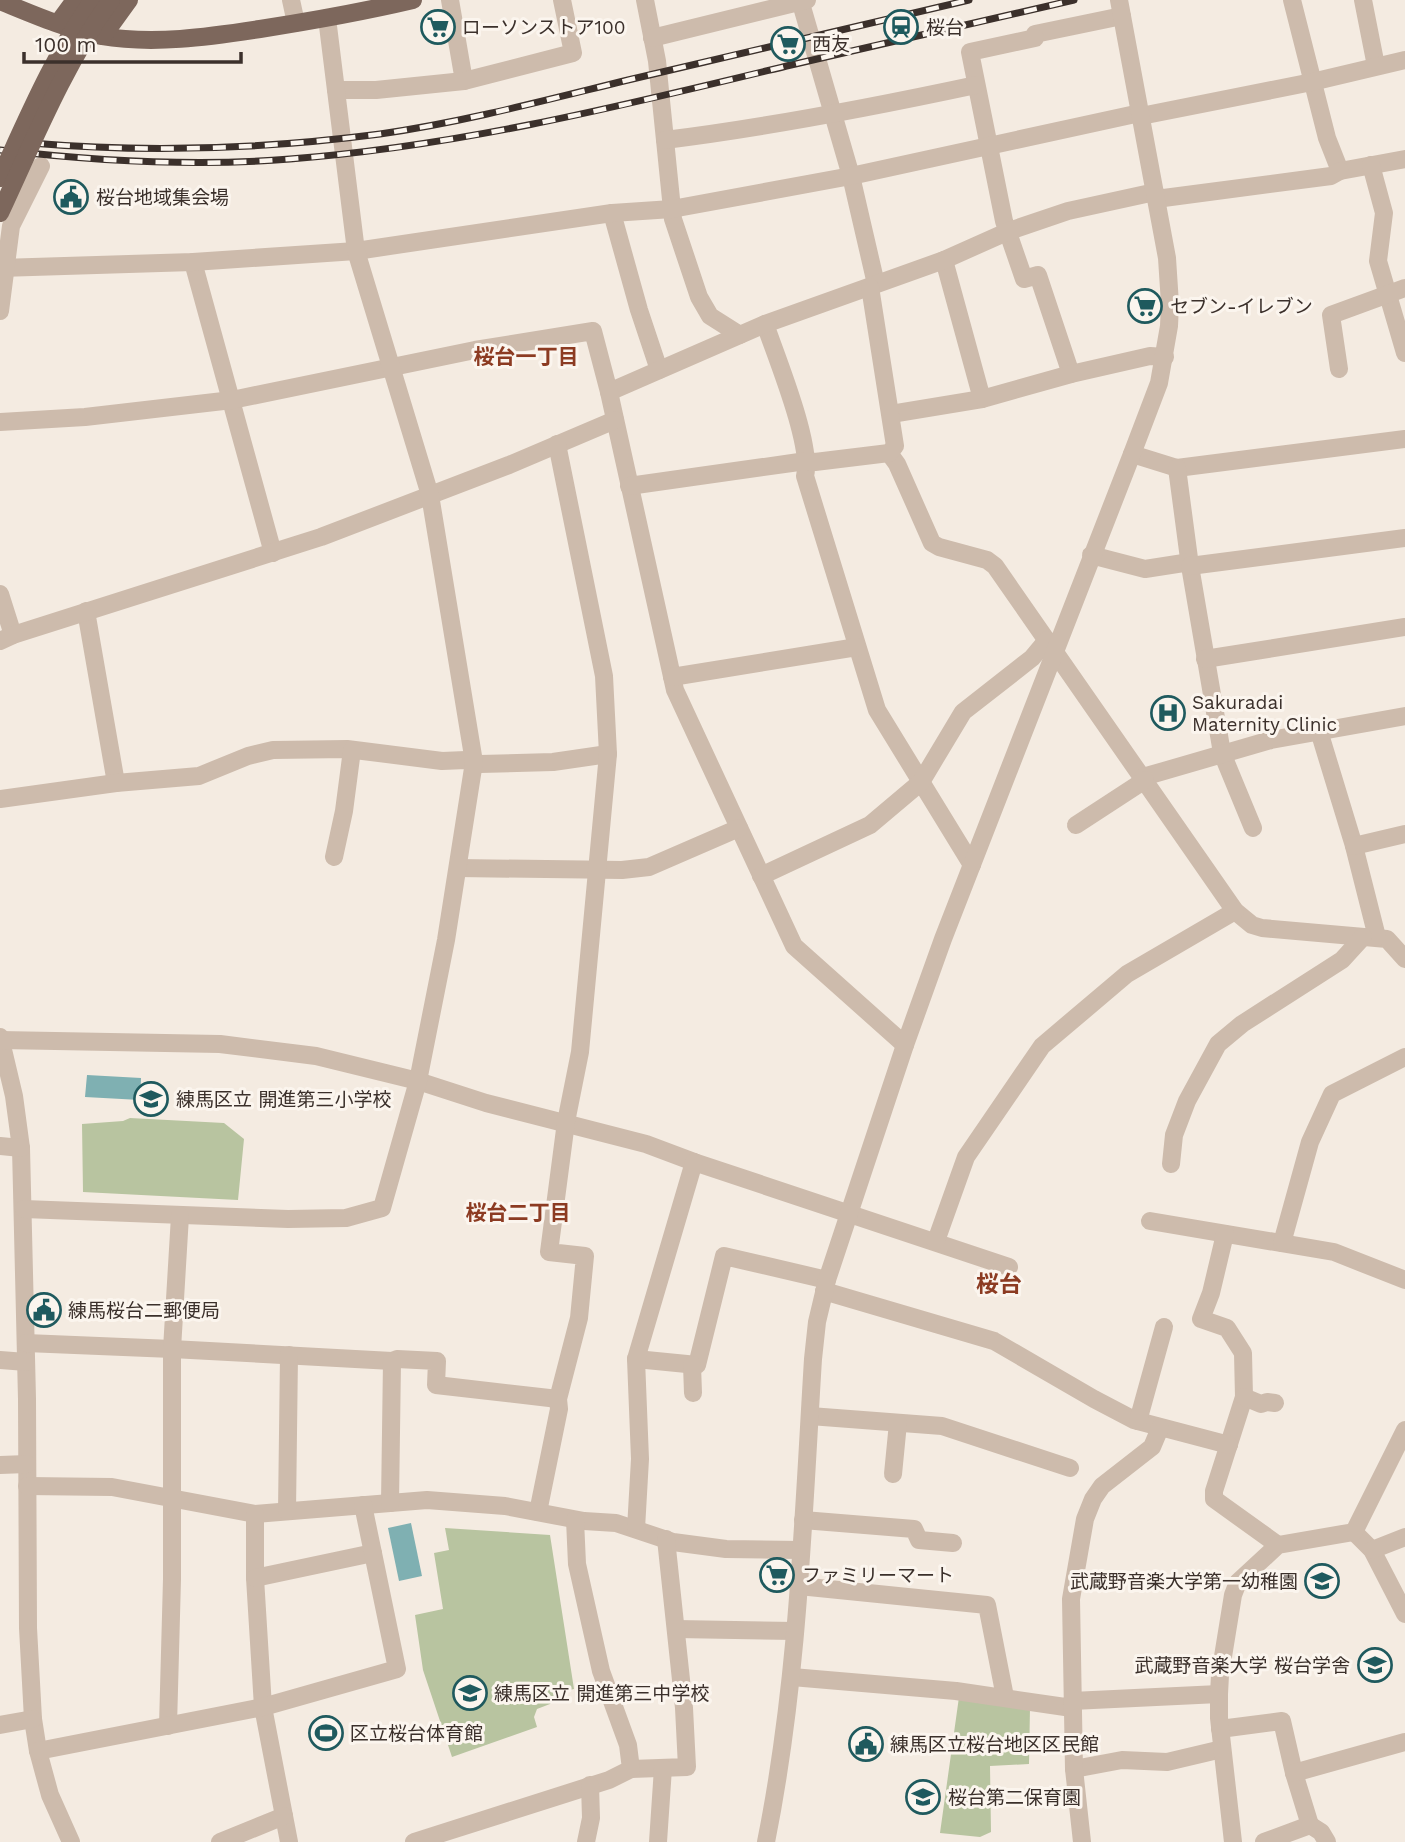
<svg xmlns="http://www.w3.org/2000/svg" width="1405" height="1842" viewBox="0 0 1405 1842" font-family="'Work Sans','Noto Sans JP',sans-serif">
  <rect width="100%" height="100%" fill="#f4ebe1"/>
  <!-- green -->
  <g fill="#b8c4a0">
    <polygon points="130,1118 224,1123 244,1139 238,1200 83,1192 82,1124 123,1121"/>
    <polygon points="445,1528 550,1535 574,1689 557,1693 550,1704 537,1709 534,1717 537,1727 452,1757 423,1670 415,1615 443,1609 434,1553 449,1550"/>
    <polygon points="959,1697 1030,1707 1029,1764 990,1766 991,1832 980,1837 940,1833"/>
  </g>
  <!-- water -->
  <g fill="#7fb0b2">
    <polygon points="87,1075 141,1078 140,1100 85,1097"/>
    <polygon points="411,1523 422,1576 399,1581 388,1528"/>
  </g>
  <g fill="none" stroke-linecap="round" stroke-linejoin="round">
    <!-- minor -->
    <g stroke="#cdbbac" stroke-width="18">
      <polyline points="291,0 296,23"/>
      <polyline points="450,0 464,81"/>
      <polyline points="645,0 657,61 673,219 699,297 710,316 740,335"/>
      <polyline points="800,0 851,176 876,284"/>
      <polyline points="1292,0 1327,138 1340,171 1405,159"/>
      <polyline points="1363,0 1376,66"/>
      <polyline points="1035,34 1122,16"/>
      <polyline points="652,38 807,0"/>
      <polyline points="1035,38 970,52 1004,221 1024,279 1038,275 1071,374"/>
      <polyline points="336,90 376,90 464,81 573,53 562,0"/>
      <polyline points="1141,116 1312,82 1405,60"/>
      <path d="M665 140C770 127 873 107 976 85"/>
      <polyline points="1371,165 1384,213 1378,261 1405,353"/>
      <polyline points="1156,199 1331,176 1340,171"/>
      <polyline points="612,213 639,310 659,370"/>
      <polyline points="944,260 982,399"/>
      <polyline points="193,262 273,553"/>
      <polyline points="0,268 193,262 356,251 612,213 672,209 851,176 1140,113"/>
      <polyline points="0,311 11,226 41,166"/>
      <path d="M765 324C776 356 813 446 805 476L877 710 972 865"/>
      <polyline points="1339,369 1331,315 1405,288"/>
      <polyline points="609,392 765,324 944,260 1009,231 1068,211 1155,192"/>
      <polyline points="891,414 982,399 1071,374 1150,356 1165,357"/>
      <polyline points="0,422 85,417 232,400 475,350 593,331 609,392 675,690 794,946 905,1045"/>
      <polyline points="889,453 897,464 932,543 939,547 987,560 995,566 1235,911 1252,925 1262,928 1387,939 1405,959"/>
      <polyline points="1132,454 1177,468 1405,439"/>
      <polyline points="1177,468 1190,566 1222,753 1253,828"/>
      <polyline points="629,486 806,461 815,462 889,453 895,446 870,287"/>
      <polyline points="1091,555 1145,569 1190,562"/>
      <polyline points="1190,566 1405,538"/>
      <polyline points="0,594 13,635"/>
      <polyline points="86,611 116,783"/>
      <polyline points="0,641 13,635 321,537 509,465 615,420"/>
      <polyline points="1205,659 1405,627"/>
      <polyline points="672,677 857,647"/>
      <polyline points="1319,731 1354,846 1377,937"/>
      <polyline points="1143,777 1271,740 1405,716"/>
      <polyline points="0,799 116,783 199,776 248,756 273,750 347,749 442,761 466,760 480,764 553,762 608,754"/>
      <polyline points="1076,825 1145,780"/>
      <polyline points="1354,846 1405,834"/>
      <polyline points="334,857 344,811 352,750"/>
      <polyline points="458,868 622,870 649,867 739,828"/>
      <polyline points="761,876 870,825 921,782 963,712 1032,658 1047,640"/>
      <polyline points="0,1037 14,1096 21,1148 27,1399 28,1628 33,1719 38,1751 50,1795 71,1842"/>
      <polyline points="0,1040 220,1044 316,1056 418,1081 486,1103 646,1144 694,1162 1009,1267"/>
      <polyline points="0,1146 21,1148"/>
      <polyline points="1171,1164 1174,1135 1187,1101 1218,1044 1242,1024 1342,960 1363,937"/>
      <polyline points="24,1209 288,1219 346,1218 382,1208 418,1081 446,940 474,762 430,495 356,251 327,18"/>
      <polyline points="1150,1221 1334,1252 1405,1280"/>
      <polyline points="1225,1234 1211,1293 1201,1319 1227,1328 1243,1353 1244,1397 1214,1491 1214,1499 1278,1545"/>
      <polyline points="936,1241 966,1157 1042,1046 1127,974 1235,911"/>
      <polyline points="1282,1243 1310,1142 1332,1094 1405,1057"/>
      <polyline points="824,1291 994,1341 1094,1399 1134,1420 1229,1445"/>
      <polyline points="26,1343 172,1349 392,1361 397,1359 437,1361 436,1385 558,1399"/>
      <polyline points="636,1359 697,1365 724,1256 827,1280"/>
      <polyline points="0,1360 26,1362"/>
      <polyline points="692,1365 693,1393"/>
      <polyline points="1244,1397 1261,1404 1267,1402 1275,1403"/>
      <polyline points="810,1416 942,1426 1070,1468"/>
      <polyline points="1138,1421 1164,1327"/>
      <polyline points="0,1465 27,1464"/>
      <polyline points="893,1474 898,1423"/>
      <polyline points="27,1486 112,1487 255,1514 427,1500 505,1506 584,1521 616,1523 673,1542 726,1549 801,1550"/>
      <polyline points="390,1503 392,1361"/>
      <polyline points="287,1511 289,1355"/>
      <polyline points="538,1512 559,1409 558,1399 579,1318 585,1256 549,1252 566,1122 580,1052 608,754 604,676 557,444"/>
      <polyline points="255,1514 255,1578 263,1707 289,1842"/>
      <polyline points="803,1520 914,1529 919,1540 953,1543"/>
      <polyline points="636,1529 640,1459 636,1359 694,1162"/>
      <polyline points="1354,1532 1372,1550 1405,1614"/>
      <polyline points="1372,1550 1405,1537"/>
      <polyline points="255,1578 373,1553"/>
      <polyline points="799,1586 987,1605 1005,1697"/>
      <polyline points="676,1629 795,1631"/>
      <polyline points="792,1677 956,1691 1072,1708"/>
      <polyline points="1072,1701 1219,1694"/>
      <polyline points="0,1725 33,1719"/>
      <polyline points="168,1726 172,1579 172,1349 180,1216"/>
      <polyline points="1220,1729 1282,1721 1294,1773 1310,1825 1264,1842"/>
      <polyline points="38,1751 263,1707 397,1669 363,1505"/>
      <polyline points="631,1769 687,1767 684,1708 666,1539"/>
      <polyline points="1074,1769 1122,1760 1167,1762 1222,1749"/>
      <polyline points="1294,1773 1405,1742"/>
      <polyline points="1310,1825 1321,1832 1327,1842"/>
      <polyline points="220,1842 284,1816"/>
      <polyline points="414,1842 609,1780 631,1769 628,1745 601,1671 577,1564 575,1520"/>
      <polyline points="586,1842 591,1818 590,1785"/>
      <polyline points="658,1842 663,1768"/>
      <path d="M766 1842C798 1683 803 1521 813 1359L817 1322 827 1280 905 1045 943 939 1132 454 1159 383 1169 326 1170 304 1167 258 1119 0"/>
      <polyline points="1082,1842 1074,1769 1071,1599 1085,1519 1093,1499 1102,1486 1152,1447 1160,1428"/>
      <polyline points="1233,1842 1219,1718 1219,1694 1220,1675 1233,1595 1238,1582 1278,1545 1354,1532 1405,1430"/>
    </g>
    <!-- major -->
    <g stroke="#7d675c" stroke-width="18">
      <path d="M0 1C32 14 66 29 101 36 153 45 208 37 260 29 311 21 362 12 413 0"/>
      <polyline points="58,23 75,0"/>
      <polyline points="103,36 129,0"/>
    </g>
    <!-- rail casing -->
    <g stroke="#3b302b" stroke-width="7">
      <g id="rail">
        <path d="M31 143C148 153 264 149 380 134 464 122 546 100 628 80 742 53 855 27 969 0"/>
        <path d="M0 150C96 161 194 167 290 159 461 146 625 105 791 65 885 43 980 22 1074 0"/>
      </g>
    </g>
    <!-- rail -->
    <use href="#rail" stroke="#fbf5ee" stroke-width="4.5" stroke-dasharray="13" stroke-linecap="butt"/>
    <!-- major-bridge -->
    <g stroke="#7d675c" stroke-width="18">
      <path d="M0 178C28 117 54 55 93 0"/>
      <path d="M0 213C34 140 64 65 111 0"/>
    </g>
  </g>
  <!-- icons -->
  <defs>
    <g id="supermarket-ring" transform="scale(1.75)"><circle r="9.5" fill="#fbf5ee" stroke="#1f5a5e" stroke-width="1.5"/><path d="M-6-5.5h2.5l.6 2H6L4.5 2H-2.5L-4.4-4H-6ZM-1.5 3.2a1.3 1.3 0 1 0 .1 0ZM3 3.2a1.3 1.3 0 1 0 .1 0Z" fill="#1f5a5e"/></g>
    <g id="station-ring" transform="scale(1.75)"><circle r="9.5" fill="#fbf5ee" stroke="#1f5a5e" stroke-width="1.5"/><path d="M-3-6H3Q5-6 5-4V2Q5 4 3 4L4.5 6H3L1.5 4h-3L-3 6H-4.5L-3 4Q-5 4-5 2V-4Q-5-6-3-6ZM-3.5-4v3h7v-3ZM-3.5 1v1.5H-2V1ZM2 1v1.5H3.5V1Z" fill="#1f5a5e"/></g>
    <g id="civic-ring" transform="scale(1.75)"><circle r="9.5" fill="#fbf5ee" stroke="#1f5a5e" stroke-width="1.5"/><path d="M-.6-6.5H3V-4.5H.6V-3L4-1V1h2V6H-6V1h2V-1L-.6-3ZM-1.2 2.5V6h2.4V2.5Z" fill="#1f5a5e"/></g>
    <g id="hospital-ring" transform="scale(1.75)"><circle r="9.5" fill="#fbf5ee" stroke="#1f5a5e" stroke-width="1.5"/><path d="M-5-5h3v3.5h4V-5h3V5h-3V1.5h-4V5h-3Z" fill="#1f5a5e"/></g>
    <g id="school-ring" transform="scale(1.75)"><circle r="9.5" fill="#fbf5ee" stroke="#1f5a5e" stroke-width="1.5"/><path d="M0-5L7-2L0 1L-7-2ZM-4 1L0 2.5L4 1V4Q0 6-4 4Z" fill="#1f5a5e"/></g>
    <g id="university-ring" transform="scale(1.75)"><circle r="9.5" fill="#fbf5ee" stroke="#1f5a5e" stroke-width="1.5"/><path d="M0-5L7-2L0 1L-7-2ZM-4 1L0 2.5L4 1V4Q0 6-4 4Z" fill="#1f5a5e"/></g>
    <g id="stadium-ring" transform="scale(1.75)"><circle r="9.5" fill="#fbf5ee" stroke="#1f5a5e" stroke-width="1.5"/><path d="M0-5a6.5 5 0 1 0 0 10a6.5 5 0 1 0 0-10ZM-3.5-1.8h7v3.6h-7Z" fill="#1f5a5e"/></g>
  </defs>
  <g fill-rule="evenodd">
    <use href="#supermarket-ring" x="438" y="27"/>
    <use href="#station-ring" x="901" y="27"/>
    <use href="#supermarket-ring" x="788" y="44"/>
    <use href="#civic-ring" x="71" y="197"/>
    <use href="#supermarket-ring" x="1145" y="306"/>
    <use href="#hospital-ring" x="1168" y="713"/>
    <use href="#school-ring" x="151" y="1099"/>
    <use href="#civic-ring" x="44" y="1310"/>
    <use href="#supermarket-ring" x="777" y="1575"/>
    <use href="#school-ring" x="1322" y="1581"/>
    <use href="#university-ring" x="1375" y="1665"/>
    <use href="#school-ring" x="470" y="1693"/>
    <use href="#stadium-ring" x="326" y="1733"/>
    <use href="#civic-ring" x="866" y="1744"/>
    <use href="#school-ring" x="923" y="1797"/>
  </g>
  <g text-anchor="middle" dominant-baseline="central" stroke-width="6" stroke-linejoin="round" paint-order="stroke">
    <!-- poi labels -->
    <g font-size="19" fill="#3b302b" stroke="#fbf5ee" text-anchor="start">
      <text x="462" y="27">ローソンストア100</text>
      <text x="926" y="27">桜台</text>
      <text x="812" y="44">西友</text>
      <text x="96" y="197">桜台地域集会場</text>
      <text x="1170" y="306">セブン-イレブン</text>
      <text x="1192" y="702">Sakuradai<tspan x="1192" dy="22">Maternity Clinic</tspan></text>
      <text x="176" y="1099">練馬区立 開進第三小学校</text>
      <text x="68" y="1310">練馬桜台二郵便局</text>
      <text x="802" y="1575">ファミリーマート</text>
      <text x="1298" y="1581" text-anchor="end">武蔵野音楽大学第一幼稚園</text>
      <text x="1350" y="1665" text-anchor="end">武蔵野音楽大学 桜台学舎</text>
      <text x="494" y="1693">練馬区立 開進第三中学校</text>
      <text x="350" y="1733">区立桜台体育館</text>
      <text x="890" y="1744">練馬区立桜台地区区民館</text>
      <text x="948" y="1797">桜台第二保育園</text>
    </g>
    <!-- neighbourhood labels -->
    <g font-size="21" font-weight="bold" fill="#8c3b22" stroke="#fbf5ee">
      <text x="526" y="356">桜台一丁目</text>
      <text x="518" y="1212">桜台二丁目</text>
    </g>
    <!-- quarter labels -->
    <g font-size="23" font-weight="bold" fill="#8c3b22" stroke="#fbf5ee">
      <text x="999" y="1284">桜台</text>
    </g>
  </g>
  <!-- scale -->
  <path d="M24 52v10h217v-10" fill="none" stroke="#3b302b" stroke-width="3.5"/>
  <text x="35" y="52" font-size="21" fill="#3b302b" stroke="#fbf5ee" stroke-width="5" paint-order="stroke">100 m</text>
</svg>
